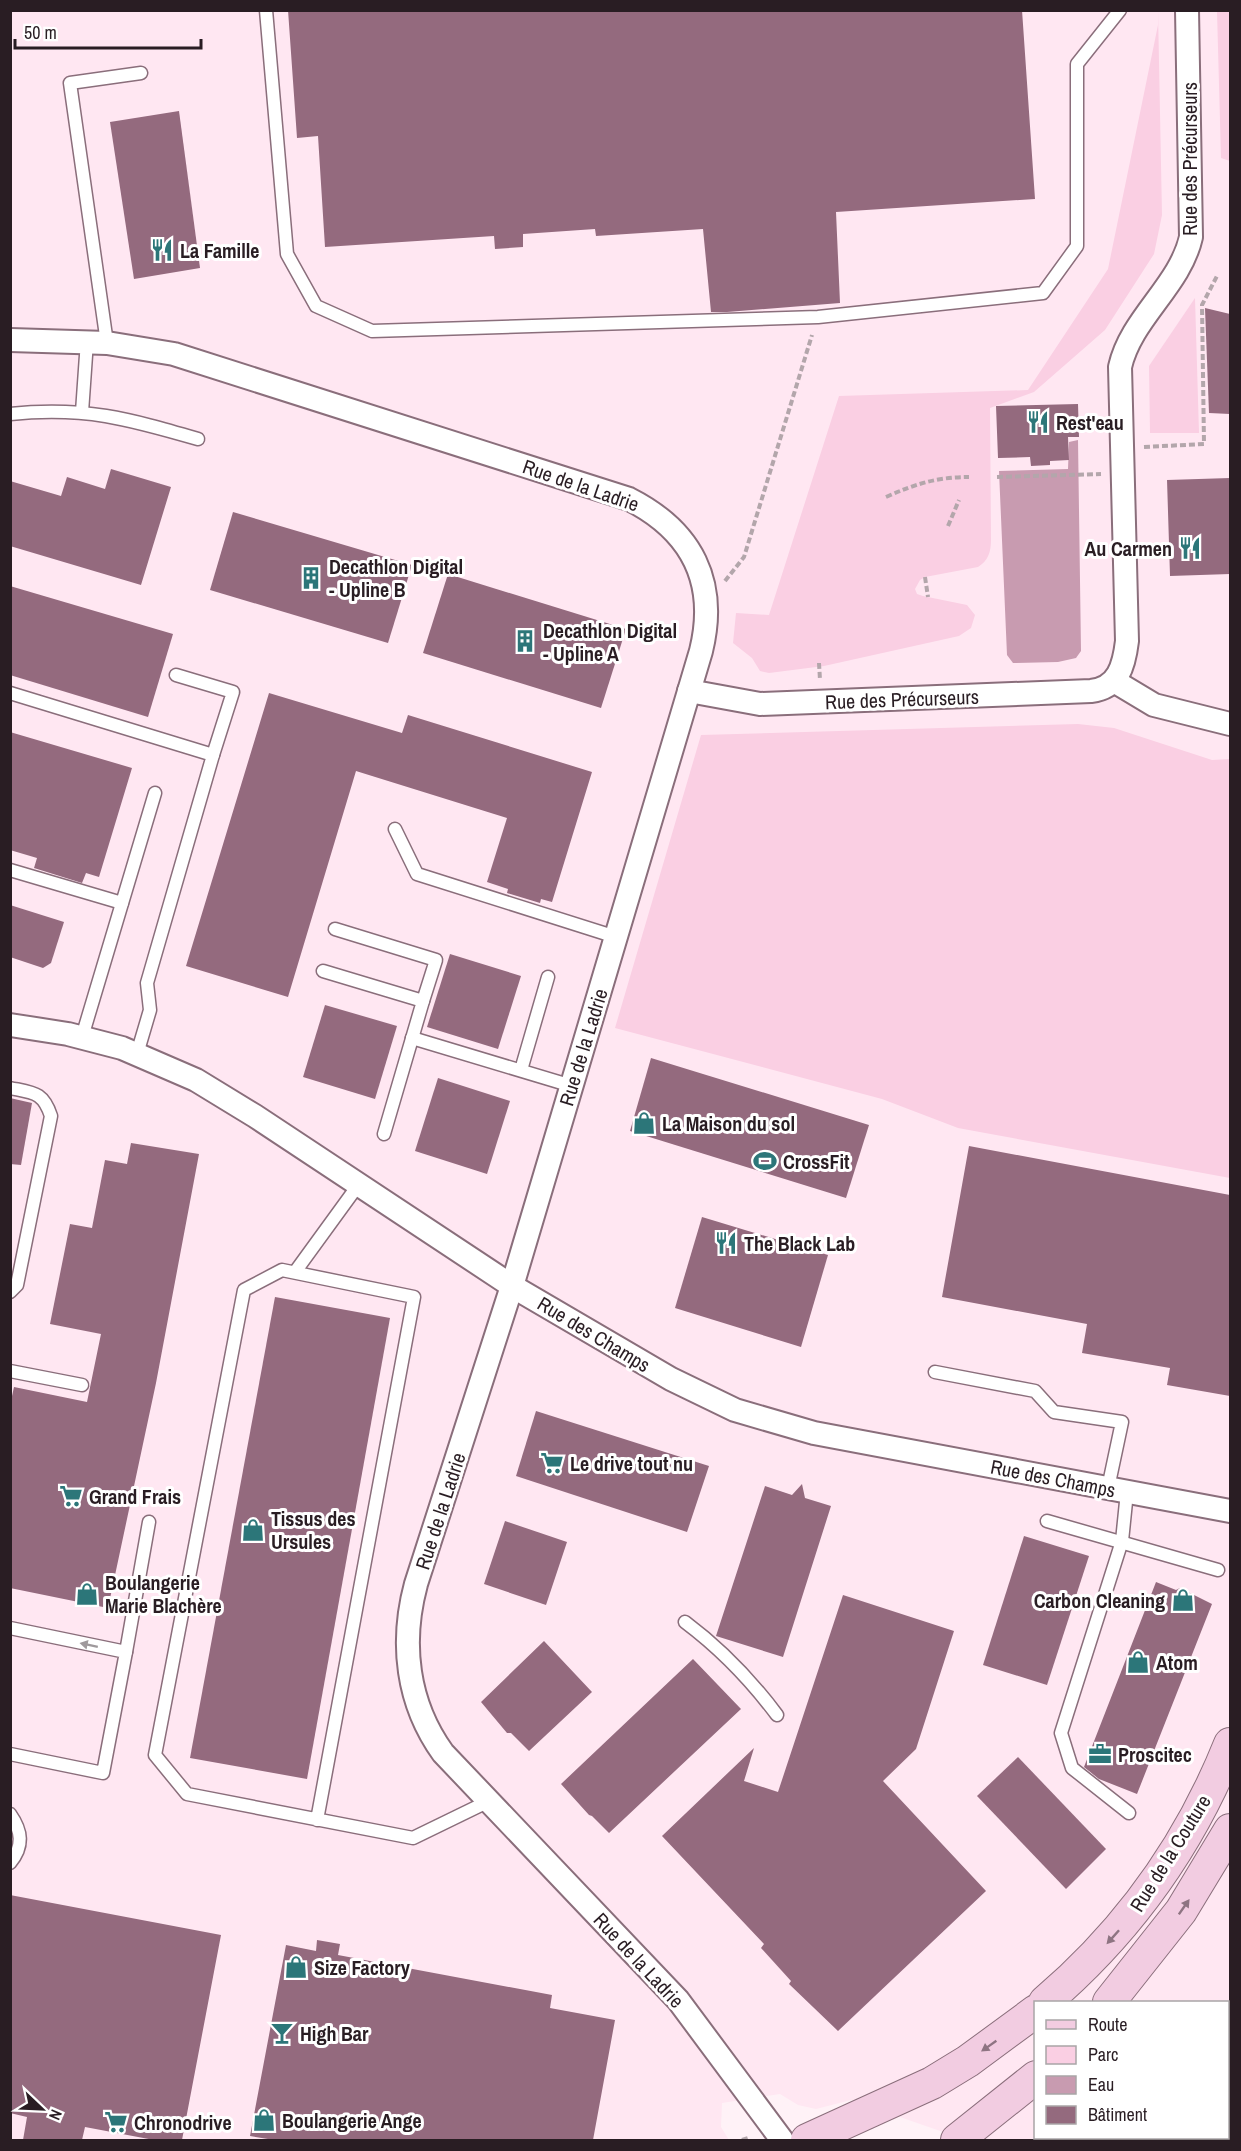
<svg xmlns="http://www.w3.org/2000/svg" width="1241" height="2151" viewBox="0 0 1241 2151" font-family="'Archivo Narrow',sans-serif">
  <rect width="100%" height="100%" fill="#fff2f7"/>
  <!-- built -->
  <path fill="#ffe7f2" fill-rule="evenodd" d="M11 11H1230V2140H966L851 2100 816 2109 798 2105 780 2094 722 2103 721 2127 729 2140H11ZM1036 2002H1228V2138H1036Z"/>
  <!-- green -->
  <g fill="#facfe3">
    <path d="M1158 11 1162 215 1154 254 1105 330 1034 392 990 408 991 540C991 552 988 561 978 567L925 577 920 580 915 589 917 594 923 596 967 605 975 615 971 628 959 636 824 666 769 673 760 671 752 658 733 643 736 613 769 615 839 396 1028 390 1108 269 1158 25Z"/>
    <polygon points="1217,11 1230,11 1230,161 1221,158"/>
    <polygon points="1195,298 1199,433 1150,433 1149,366"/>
    <polygon points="1078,724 1114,728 1212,760 1230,759 1230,1178 958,1128 882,1099 615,1028 701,735"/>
  </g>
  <!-- water -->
  <polygon fill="#c89bb0" points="1078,440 1081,651 1076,658 1058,662 1013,663 1007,655 999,471 1068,469 1069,442"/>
  <!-- building -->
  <g fill="#946a7e">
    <polygon points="288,10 1022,10 1035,199 836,212 840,303 727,312 711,312 703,229 596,236 595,229 523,234 523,247 495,249 494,236 325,247 318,136 297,138"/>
    <polygon points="179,111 200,268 134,279 110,122"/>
    <polygon points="1205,308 1230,314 1230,414 1209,413"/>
    <polygon points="1078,404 1079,437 1068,437 1069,460 1050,461 1050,465 1031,466 1030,457 998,458 996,406"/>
    <polygon points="111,469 171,487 141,585 10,546 10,481 61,496 67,477 105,489"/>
    <polygon points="1230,478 1230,574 1170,576 1167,480"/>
    <polygon points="233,512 412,565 388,643 210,590"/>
    <polygon points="448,574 626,629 601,708 423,653"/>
    <polygon points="10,586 173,634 148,717 10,675"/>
    <polygon points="269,693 402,733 408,715 592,772 552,902 541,899 540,903 507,893 508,889 487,882 507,818 356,771 288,997 186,966"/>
    <polygon points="10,732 132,768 99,877 86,873 82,883 34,868 37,858 10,850"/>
    <polygon points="10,905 64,922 51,963 43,968 10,957"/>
    <polygon points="450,954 521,976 498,1049 427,1027"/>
    <polygon points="325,1005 397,1026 375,1099 303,1077"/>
    <polygon points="651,1058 869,1125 846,1198 630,1131"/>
    <polygon points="438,1078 510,1101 487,1174 415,1151"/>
    <polygon points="10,1098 32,1103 21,1165 10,1164"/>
    <polygon points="131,1143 199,1154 156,1383 108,1608 10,1588 10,1405 14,1387 87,1402 101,1334 50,1324 70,1224 92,1228 105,1160 127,1164"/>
    <polygon points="969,1146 1230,1195 1230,1396 1167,1385 1170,1368 1082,1353 1087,1324 942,1297"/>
    <polygon points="702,1217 828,1255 801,1347 675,1308"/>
    <polygon points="275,1297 390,1318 307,1779 190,1758"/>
    <polygon points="536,1411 709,1466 687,1532 516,1476"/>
    <polygon points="802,1484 805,1498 831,1506 783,1657 716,1636 765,1486 792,1495"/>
    <polygon points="505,1521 567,1542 546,1605 484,1584"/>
    <polygon points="1024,1536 1089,1556 1047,1685 983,1665"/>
    <polygon points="1156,1582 1176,1590 1180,1588 1212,1604 1137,1794 1099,1779 1084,1767"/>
    <polygon points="843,1595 954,1631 916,1749 883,1781 986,1891 838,2031 789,1984 791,1981 761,1948 764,1944 662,1836 754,1748 744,1781 778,1792"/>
    <polygon points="544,1641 592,1692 529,1751 511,1733 507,1733 481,1702"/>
    <polygon points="693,1659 741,1709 609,1833 592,1816 589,1815 561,1784"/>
    <polygon points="1018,1757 1106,1849 1066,1889 977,1796"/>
    <polygon points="10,1895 221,1935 182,2140 154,2140 85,2127 82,2140 23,2140 27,2117 10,2113"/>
    <polygon points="317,1940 340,1944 338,1955 552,1995 550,2008 615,2020 593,2140 274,2140 250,2136 286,1945 316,1951"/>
  </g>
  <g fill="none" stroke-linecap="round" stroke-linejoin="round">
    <!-- lane casing -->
    <g stroke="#8a6e7b" stroke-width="15">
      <g id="lane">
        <polyline points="266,10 287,254 316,306 372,331 818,317 1043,293 1077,246 1077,64 1120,10"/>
        <polyline points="107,343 70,83 141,73"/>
        <polyline points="82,412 87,341"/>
        <path d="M10 414C84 406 129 419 198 439"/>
        <polyline points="176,675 233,692 213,755"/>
        <polyline points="10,693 213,755 147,983 150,1010 137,1054"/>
        <polyline points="395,829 417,874 616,937"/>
        <polyline points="10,870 122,903"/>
        <polyline points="335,929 436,960 423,1001"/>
        <polyline points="323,971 423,1001 384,1134"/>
        <polyline points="82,1037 155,793"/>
        <polyline points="412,1038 572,1086"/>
        <polyline points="521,1070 548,977"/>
        <path d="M10 1088C34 1093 43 1092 51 1116L17 1285 10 1292"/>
        <polyline points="295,1272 359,1184"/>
        <polyline points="10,1371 82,1385"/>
        <polyline points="935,1372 1035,1391 1054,1412 1122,1422 1108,1488"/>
        <polyline points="1127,1492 1122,1541 1061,1733 1072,1768 1129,1813"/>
        <polyline points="1047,1521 1218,1570"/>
        <path d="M685 1622C721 1649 750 1679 777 1715"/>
        <polyline points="10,1628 126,1652 103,1773 10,1754"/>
        <polyline points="126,1652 149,1522"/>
        <path d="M10 1814C22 1831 24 1846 10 1863"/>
        <polyline points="317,1820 414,1297 282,1270 244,1290 155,1755 187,1794 413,1838 487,1802"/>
      </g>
    </g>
    <!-- street casing -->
    <g stroke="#8a6e7b" stroke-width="26">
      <g id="street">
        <path d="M10 340 107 343 174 354 629 499C692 531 718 582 701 651L512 1286 416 1584C400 1643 407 1703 443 1753L678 2000 782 2140"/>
        <polyline points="1114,681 1154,705 1230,724"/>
        <path d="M689 691 760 704 1091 691C1118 688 1124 666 1127 641L1120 367C1131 318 1180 286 1191 237L1187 10"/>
        <polyline points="10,1025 68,1034 122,1048 196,1080 255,1116 512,1286 671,1379 735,1410 814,1433 1230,1511"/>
      </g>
    </g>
    <!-- secondary casing -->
    <g stroke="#8a6e7b" stroke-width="34">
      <g id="secondary">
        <path d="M1045 2002C1127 1932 1190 1844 1230 1744"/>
        <polyline points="1109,2002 1181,1911 1230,1830"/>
        <polyline points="807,2140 932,2083 968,2061 1036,2011"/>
        <polyline points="957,2140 1036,2077"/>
      </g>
    </g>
    <!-- path -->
    <g stroke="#b3a6ab" stroke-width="4" stroke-dasharray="6 3" stroke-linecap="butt">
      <polyline points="1144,447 1204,444 1202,305 1217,276"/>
      <polyline points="997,477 1101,474"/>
      <path d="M886 497C915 484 937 477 969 477"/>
      <polyline points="948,526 959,500"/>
      <polyline points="925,577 928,597"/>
      <polyline points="725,581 744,557 812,335"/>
      <polyline points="819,663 820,680"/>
      <polyline points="742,2140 748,2138"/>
    </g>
    <!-- lane -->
    <use href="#lane" stroke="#fff" stroke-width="12"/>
    <!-- street -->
    <use href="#street" stroke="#fff" stroke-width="22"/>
    <!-- secondary -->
    <use href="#secondary" stroke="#f2cce1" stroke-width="32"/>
  </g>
  <!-- one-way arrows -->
  <defs><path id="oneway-solid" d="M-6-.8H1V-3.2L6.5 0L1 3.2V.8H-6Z" transform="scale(1.5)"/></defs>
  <use fill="#9f999c" href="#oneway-solid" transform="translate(89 1645) rotate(-168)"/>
  <g fill="#8e7482">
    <use href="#oneway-solid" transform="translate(1184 1907) rotate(-55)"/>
    <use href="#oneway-solid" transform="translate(1113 1937) rotate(132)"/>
    <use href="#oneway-solid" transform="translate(989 2046) rotate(145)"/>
  </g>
  <!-- icons -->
  <defs>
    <g id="restaurant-bare" transform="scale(1.8)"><path d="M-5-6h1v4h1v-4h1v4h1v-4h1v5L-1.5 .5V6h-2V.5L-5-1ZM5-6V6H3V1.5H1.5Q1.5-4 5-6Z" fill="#2c7679" stroke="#fff" stroke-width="2.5" paint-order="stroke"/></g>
    <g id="building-bare" transform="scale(1.8)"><path d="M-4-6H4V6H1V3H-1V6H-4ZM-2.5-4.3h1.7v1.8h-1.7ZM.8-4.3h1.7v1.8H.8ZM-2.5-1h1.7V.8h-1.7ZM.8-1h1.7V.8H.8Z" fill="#2c7679" stroke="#fff" stroke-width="2.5" paint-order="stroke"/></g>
    <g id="shop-bare" transform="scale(1.8)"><path d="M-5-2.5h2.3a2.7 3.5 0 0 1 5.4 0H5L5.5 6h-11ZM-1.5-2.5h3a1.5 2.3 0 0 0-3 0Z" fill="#2c7679" stroke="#fff" stroke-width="2.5" paint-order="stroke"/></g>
    <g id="stadium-bare" transform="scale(1.8)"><path d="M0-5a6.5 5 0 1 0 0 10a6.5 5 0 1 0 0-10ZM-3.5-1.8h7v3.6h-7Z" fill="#2c7679" stroke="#fff" stroke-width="2.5" paint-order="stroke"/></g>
    <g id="supermarket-bare" transform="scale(1.8)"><path d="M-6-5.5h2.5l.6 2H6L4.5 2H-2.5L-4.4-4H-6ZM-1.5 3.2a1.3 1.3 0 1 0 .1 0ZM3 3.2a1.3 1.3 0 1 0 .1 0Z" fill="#2c7679" stroke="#fff" stroke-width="2.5" paint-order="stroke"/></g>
    <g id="office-bare" transform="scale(1.8)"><path d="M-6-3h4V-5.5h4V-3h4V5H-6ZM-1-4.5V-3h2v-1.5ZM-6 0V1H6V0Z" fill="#2c7679" stroke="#fff" stroke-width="2.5" paint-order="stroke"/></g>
    <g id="bar-bare" transform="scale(1.8)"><path d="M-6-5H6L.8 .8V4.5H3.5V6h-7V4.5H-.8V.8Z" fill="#2c7679" stroke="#fff" stroke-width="2.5" paint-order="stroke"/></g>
  </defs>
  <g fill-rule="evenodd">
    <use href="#restaurant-bare" x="162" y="250"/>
    <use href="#restaurant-bare" x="1038" y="422"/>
    <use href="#restaurant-bare" x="1190" y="548"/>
    <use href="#building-bare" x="311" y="578"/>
    <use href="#building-bare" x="525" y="641"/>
    <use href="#shop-bare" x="644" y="1123"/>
    <use href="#stadium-bare" x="765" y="1161"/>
    <use href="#restaurant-bare" x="726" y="1243"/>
    <use href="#supermarket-bare" x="552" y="1463"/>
    <use href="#supermarket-bare" x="71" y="1496"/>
    <use href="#shop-bare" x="253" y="1530"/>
    <use href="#shop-bare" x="87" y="1594"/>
    <use href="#shop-bare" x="1183" y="1600"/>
    <use href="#shop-bare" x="1138" y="1662"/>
    <use href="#office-bare" x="1100" y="1754"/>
    <use href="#shop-bare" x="296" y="1967"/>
    <use href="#bar-bare" x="282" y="2033"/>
    <use href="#shop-bare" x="264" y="2120"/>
    <use href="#supermarket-bare" x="116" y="2122"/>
  </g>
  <g text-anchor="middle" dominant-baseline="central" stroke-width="6" stroke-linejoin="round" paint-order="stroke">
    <!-- street labels -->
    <g font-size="20" fill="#291d23" stroke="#fff">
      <text transform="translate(1189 159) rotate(-90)">Rue des Précurseurs</text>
      <text transform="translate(581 485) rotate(19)">Rue de la Ladrie</text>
      <text transform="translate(902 699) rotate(-2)">Rue des Précurseurs</text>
      <text transform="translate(583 1047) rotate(-73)">Rue de la Ladrie</text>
      <text transform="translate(594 1334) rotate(31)">Rue des Champs</text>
      <text transform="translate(1053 1478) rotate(11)">Rue des Champs</text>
      <text transform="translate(440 1511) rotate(-72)">Rue de la Ladrie</text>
      <text transform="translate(1170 1853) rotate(-58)">Rue de la Couture</text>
      <text transform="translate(639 1960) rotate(47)">Rue de la Ladrie</text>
    </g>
    <!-- poi labels -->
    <g font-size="20" font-weight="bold" fill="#291d23" stroke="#fff" text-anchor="start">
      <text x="180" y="250">La Famille</text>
      <text x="1056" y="422">Rest'eau</text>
      <text x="1172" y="548" text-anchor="end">Au Carmen</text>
      <text x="329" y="566">Decathlon Digital<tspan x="329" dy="23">- Upline B</tspan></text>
      <text x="543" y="630">Decathlon Digital<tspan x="543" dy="23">- Upline A</tspan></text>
      <text x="662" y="1123">La Maison du sol</text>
      <text x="783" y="1161">CrossFit</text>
      <text x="744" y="1243">The Black Lab</text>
      <text x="570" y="1463">Le drive tout nu</text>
      <text x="89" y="1496">Grand Frais</text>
      <text x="271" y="1518">Tissus des<tspan x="271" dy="23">Ursules</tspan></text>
      <text x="105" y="1582">Boulangerie<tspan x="105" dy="23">Marie Blachère</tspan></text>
      <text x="1165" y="1600" text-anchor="end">Carbon Cleaning</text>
      <text x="1156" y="1662">Atom</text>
      <text x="1118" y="1754">Proscitec</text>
      <text x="314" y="1967">Size Factory</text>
      <text x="300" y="2033">High Bar</text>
      <text x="282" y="2120">Boulangerie Ange</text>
      <text x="134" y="2122">Chronodrive</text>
    </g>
  </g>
  <!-- border -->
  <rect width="1241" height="2151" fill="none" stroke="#291d23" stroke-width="24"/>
  <!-- legend -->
  <rect x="1034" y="2001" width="195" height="138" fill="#ffffff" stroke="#a9a5a7" stroke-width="1.5"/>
  <rect x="1046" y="2020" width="30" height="9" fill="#f2cce1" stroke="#a9a5a7" stroke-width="1.5"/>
  <text x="1088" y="2031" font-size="18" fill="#291d23">Route</text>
  <rect x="1046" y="2046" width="30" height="18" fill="#facfe3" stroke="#a9a5a7" stroke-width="1.5"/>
  <text x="1088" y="2061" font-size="18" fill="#291d23">Parc</text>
  <rect x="1046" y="2076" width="30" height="18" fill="#c89bb0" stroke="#a9a5a7" stroke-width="1.5"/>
  <text x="1088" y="2091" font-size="18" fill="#291d23">Eau</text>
  <rect x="1046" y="2106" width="30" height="18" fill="#946a7e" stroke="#a9a5a7" stroke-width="1.5"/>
  <text x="1088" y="2121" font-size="18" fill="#291d23">Bâtiment</text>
  <!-- north arrow -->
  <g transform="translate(42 2109) rotate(113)" stroke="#ffffff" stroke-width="4.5" paint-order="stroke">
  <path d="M0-4.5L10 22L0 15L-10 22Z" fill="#291d23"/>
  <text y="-9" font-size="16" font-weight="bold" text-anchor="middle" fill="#291d23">N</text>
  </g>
  <!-- scale -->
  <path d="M15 39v9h186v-9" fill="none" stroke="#291d23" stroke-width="3"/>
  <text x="24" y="39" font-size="18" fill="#291d23" stroke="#ffffff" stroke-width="4.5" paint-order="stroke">50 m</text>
</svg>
